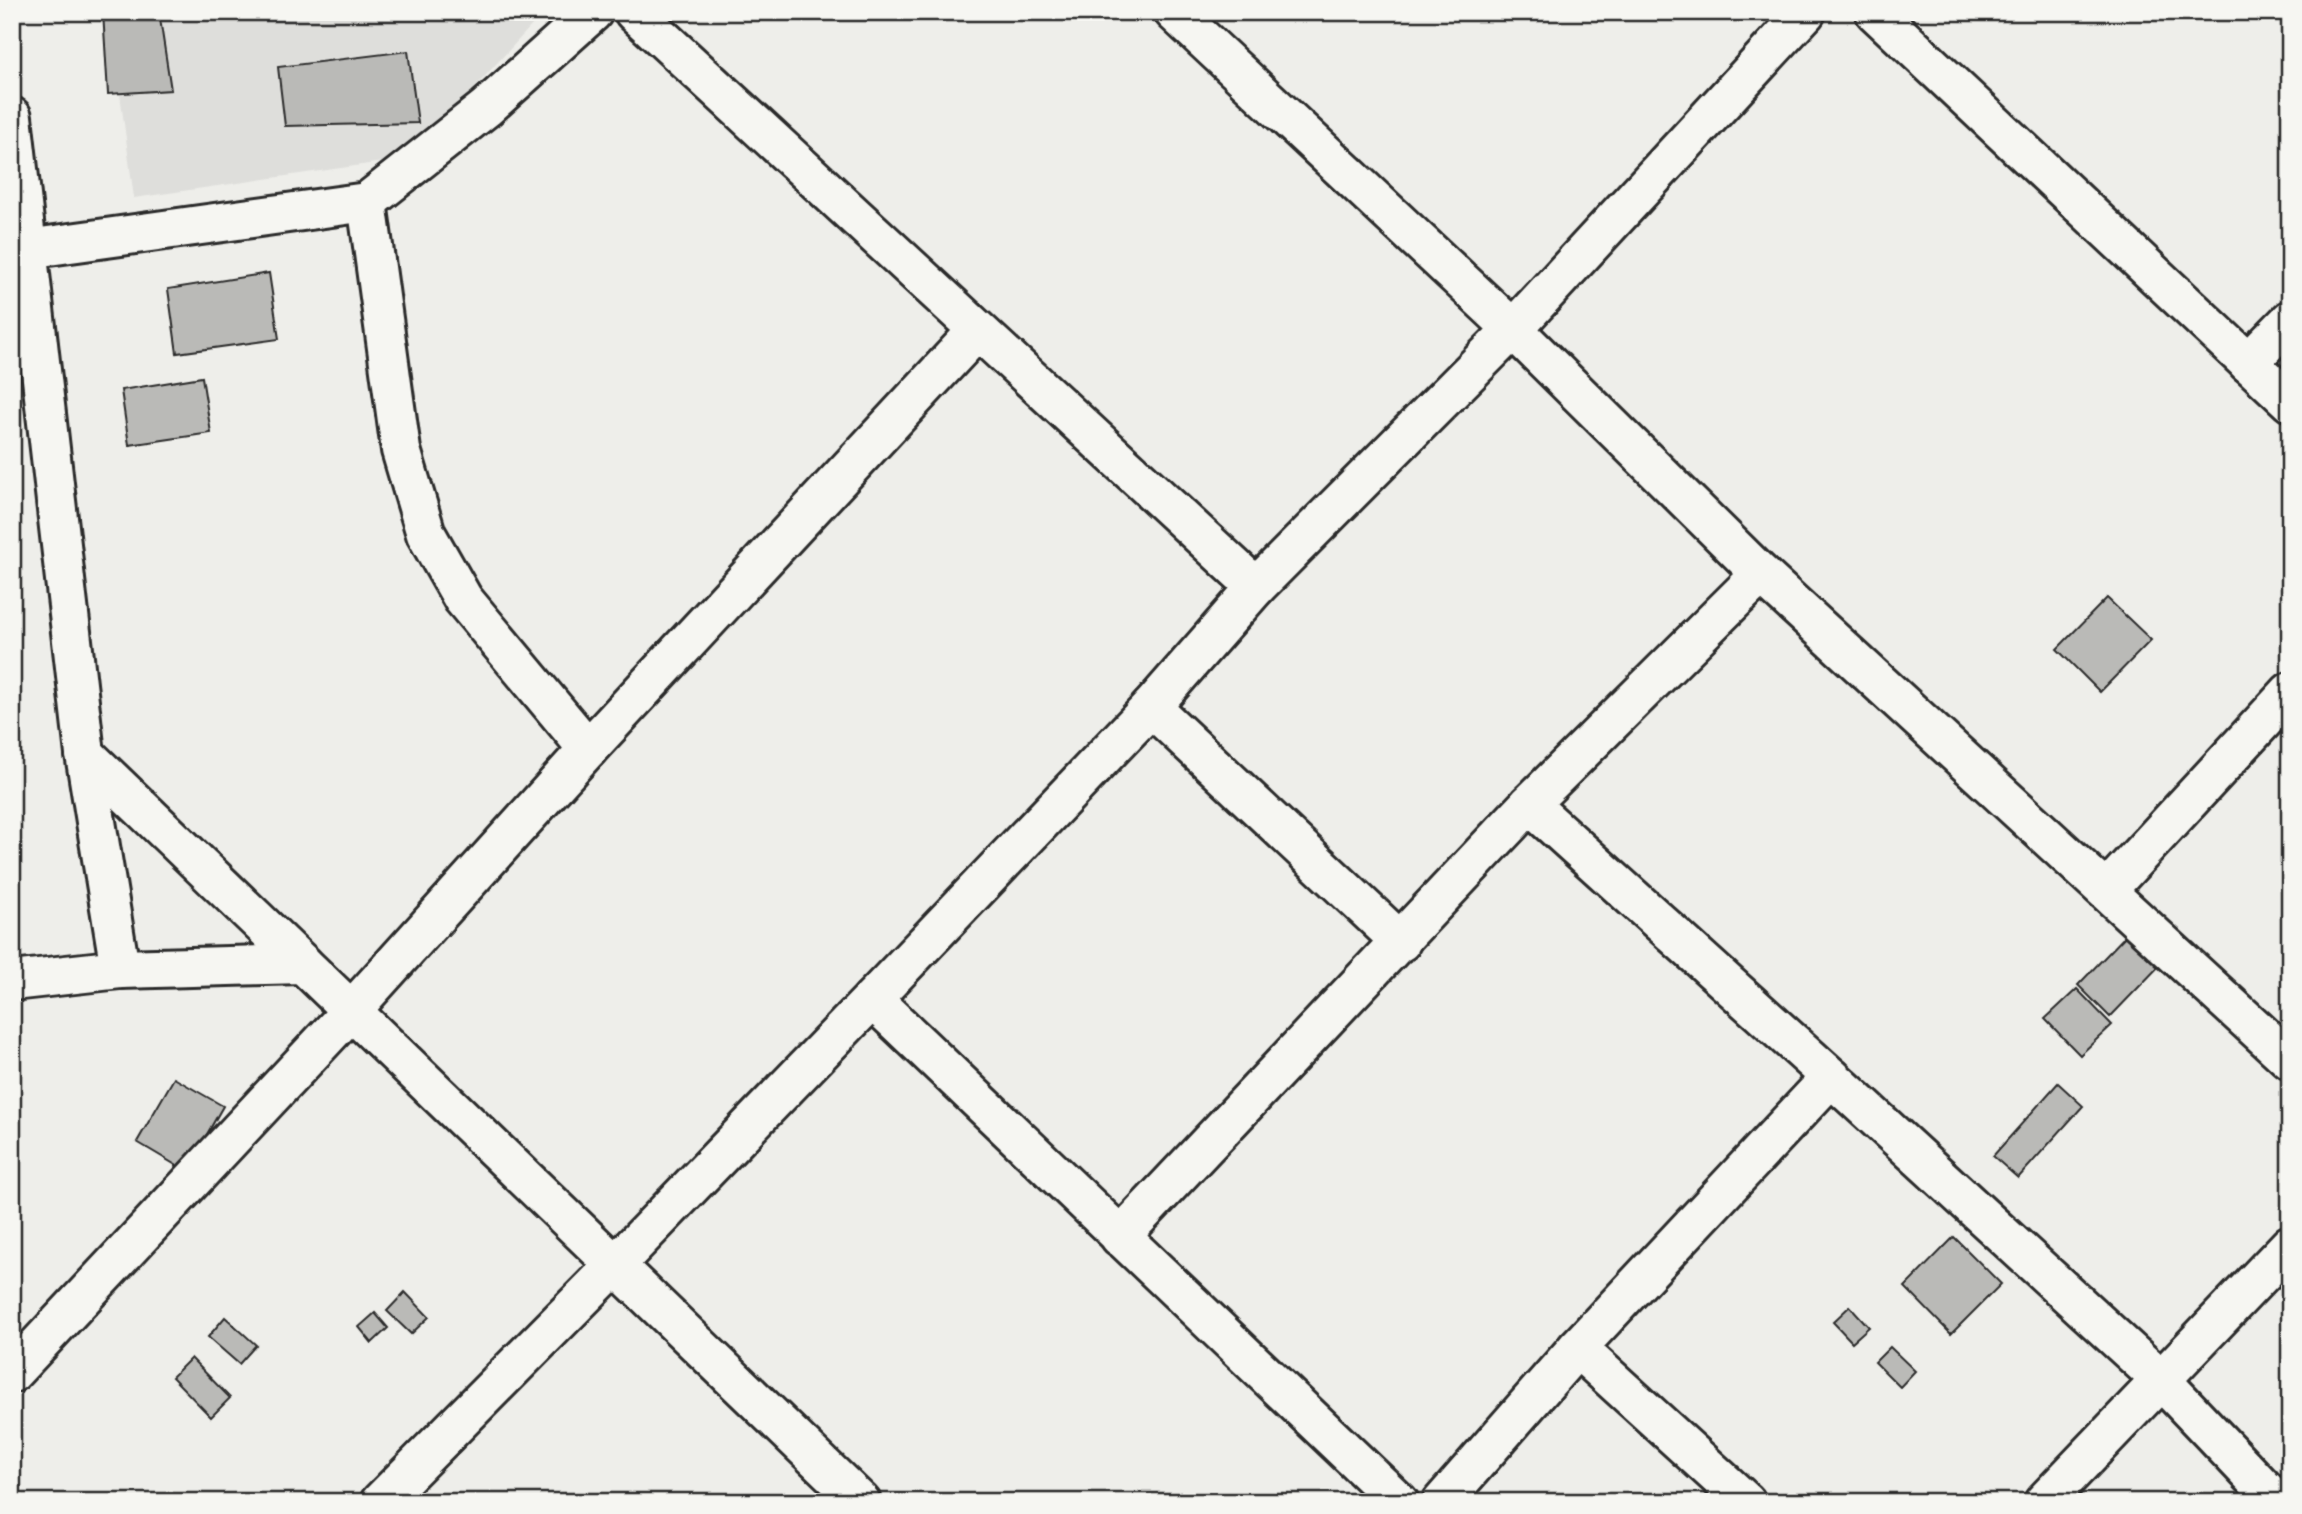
<svg xmlns="http://www.w3.org/2000/svg" width="2302" height="1514" viewBox="0 0 2302 1514" font-family="'Architects Daughter',sans-serif">
  <rect width="100%" height="100%" fill="#eeeeea"/>
  <filter id="ink" filterUnits="userSpaceOnUse"><feTurbulence type="fractalNoise" baseFrequency=".0143" numOctaves="2"/><feDisplacementMap in="SourceGraphic" scale="14" xChannelSelector="R" yChannelSelector="G"/><feConvolveMatrix kernelMatrix="1 2 1 2 8 2 1 2 1" color-interpolation-filters="sRGB"/></filter>
  <g filter="url(#ink)">
    <!-- built -->
    <polygon fill="#dededb" points="109,12 544,12 410,158 134,198"/>
    <!-- building -->
    <g fill="#babab7" stroke="#2b2b2b" stroke-width="2">
      <polygon points="103,12 159,12 171,90 108,94"/>
      <polygon points="408,51 418,123 285,126 278,67"/>
      <polygon points="269,273 279,339 177,353 168,289"/>
      <polygon points="202,377 211,433 129,445 121,390"/>
      <polygon points="2107,598 2151,640 2100,692 2057,649"/>
      <polygon points="2130,931 2163,962 2110,1017 2078,985"/>
      <polygon points="2077,989 2112,1025 2080,1055 2045,1019"/>
      <polygon points="174,1078 223,1106 186,1171 137,1142"/>
      <polygon points="2058,1083 2083,1106 2018,1178 1993,1156"/>
      <polygon points="1954,1237 2001,1284 1951,1334 1905,1287"/>
      <polygon points="405,1292 429,1317 411,1334 387,1311"/>
      <polygon points="1850,1306 1869,1327 1852,1342 1833,1322"/>
      <polygon points="375,1313 388,1328 372,1343 359,1327"/>
      <polygon points="225,1317 256,1345 239,1364 208,1337"/>
      <polygon points="1890,1347 1915,1371 1900,1387 1875,1362"/>
      <polygon points="191,1358 230,1398 211,1417 172,1377"/>
    </g>
    <g fill="none" stroke-linecap="round" stroke-linejoin="round">
      <!-- minor casing -->
      <g stroke="#2b2b2b" stroke-width="44">
        <g id="minor">
          <polyline points="634,12 1256,587"/>
          <polyline points="1174,12 1513,329 1761,574 2290,1060"/>
          <polyline points="1875,12 2290,402"/>
          <polyline points="12,117 85,754 120,969"/>
          <polyline points="367,202 401,450 426,534 463,599 588,749"/>
          <polyline points="12,251 367,202 486,108 593,12"/>
          <polyline points="2248,363 2290,320"/>
          <polyline points="1151,707 1401,942"/>
          <polyline points="85,754 861,1502"/>
          <polyline points="1529,804 1831,1077 2160,1379 2277,1502"/>
          <polyline points="2107,890 2290,692"/>
          <polyline points="12,981 120,969 303,964"/>
          <polyline points="872,999 1399,1502"/>
          <polyline points="1120,1237 1529,804 1761,574"/>
          <polyline points="1577,1348 1746,1502"/>
          <polyline points="12,1373 351,1011 588,749 977,331"/>
          <polyline points="380,1502 615,1265 872,999 1151,707 1256,587 1513,329 1806,12"/>
          <polyline points="1442,1502 1577,1348 1831,1077"/>
          <polyline points="2044,1502 2290,1245"/>
        </g>
      </g>
      <!-- minor -->
      <use href="#minor" stroke="#f6f6f2" stroke-width="38"/>
    </g>
  </g>
  <!-- margin -->
  <rect width="2302" height="1514" fill="none" stroke="#f6f6f2" stroke-width="42"/>
  <rect x="21" y="21" width="2260" height="1472" fill="none" stroke="#2b2b2b" stroke-width="2.5" filter="url(#ink)"/>
</svg>
